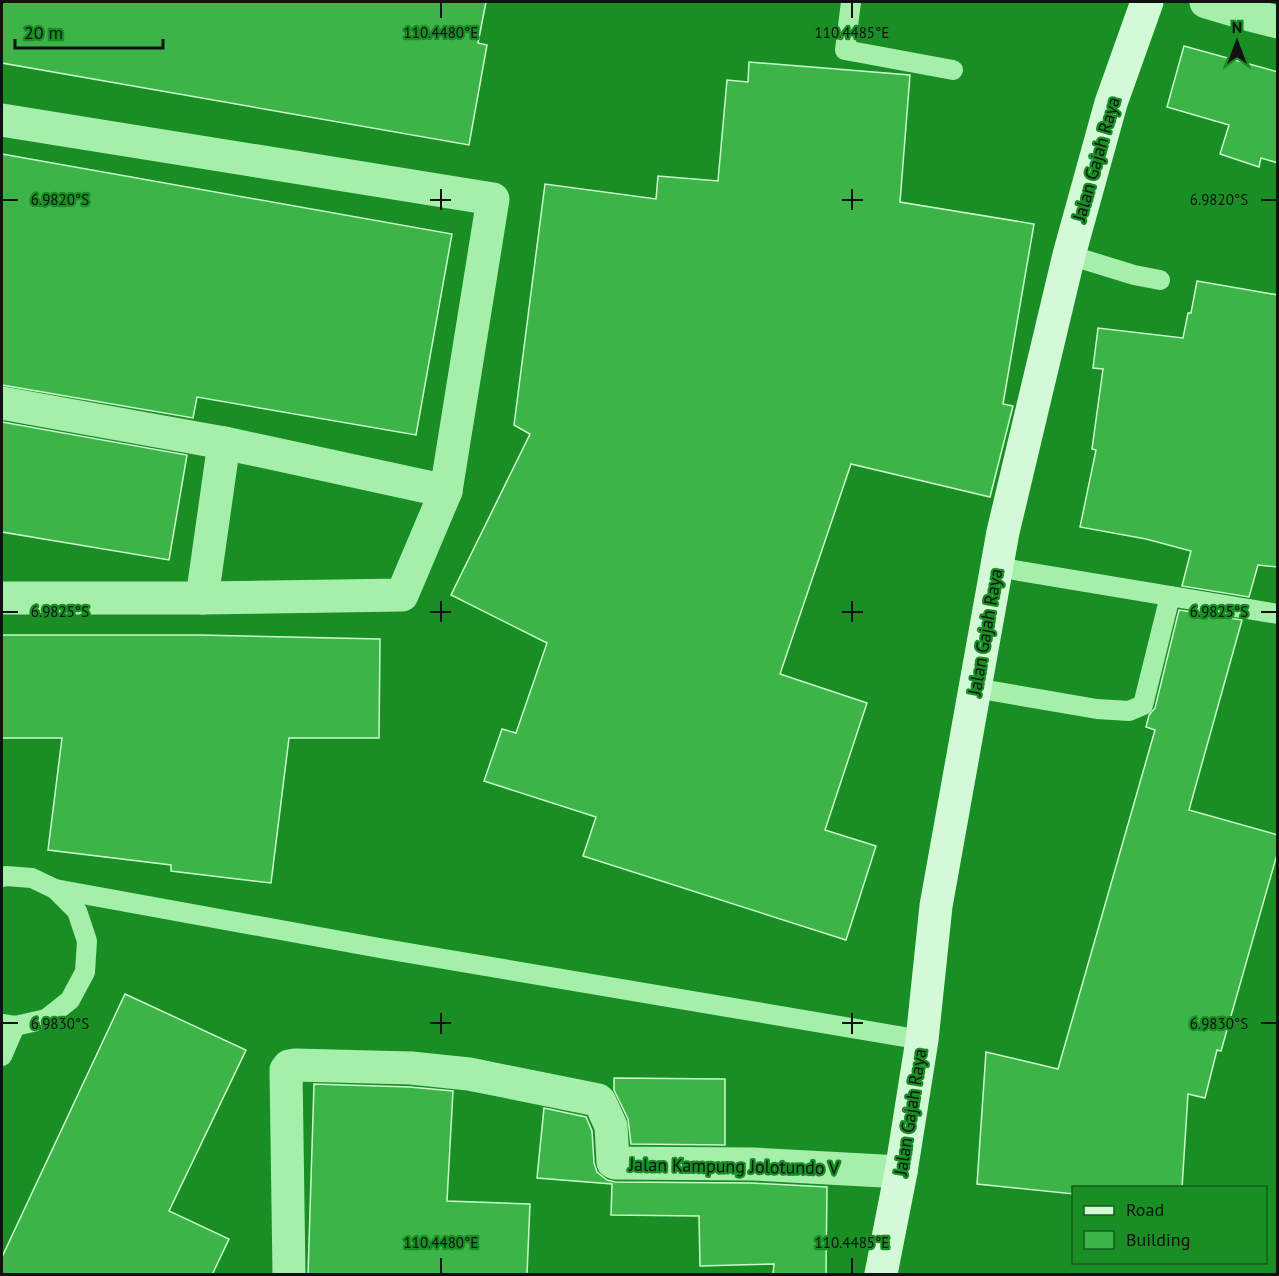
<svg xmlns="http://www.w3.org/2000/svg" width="1279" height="1276" viewBox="0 0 1279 1276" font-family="'PT Sans',sans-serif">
  <rect width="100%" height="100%" fill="#198e24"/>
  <!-- building -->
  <g fill="#3db447" stroke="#cbfacf" stroke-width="1.5">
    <polygon points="2,2 486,2 478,43 487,45 469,145 2,63"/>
    <polygon points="1184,46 1278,72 1278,163 1261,158 1259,167 1220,154 1229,125 1167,107"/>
    <polygon points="749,62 910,75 900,202 1034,224 1003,404 1013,406 990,497 851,464 780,674 867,703 825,830 876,846 846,940 583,856 596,817 484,781 502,729 516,733 547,643 451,595 530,434 514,425 545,184 656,199 658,176 718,181 727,80 748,82"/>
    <polygon points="2,154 452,234 416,435 197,397 193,418 2,385"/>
    <polygon points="1197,281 1278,295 1278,567 1258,565 1249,597 1182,586 1191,551 1146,539 1080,527 1096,450 1092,449 1103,369 1093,368 1098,328 1183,338 1188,313 1191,313"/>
    <polygon points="2,422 187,455 169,560 2,532"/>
    <polygon points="1179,610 1242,620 1189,810 1278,835 1278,851 1221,1051 1217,1050 1205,1098 1188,1094 1182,1188 1074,1188 1074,1194 977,1184 986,1052 1058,1069 1155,730 1146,727 1149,715 1155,708"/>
    <polygon points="2,635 200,635 380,639 379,738 289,738 271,883 171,871 171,865 48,850 62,738 2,738"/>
    <polygon points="125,994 246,1050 169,1211 229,1239 212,1275 2,1275 2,1257"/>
    <polygon points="614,1078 725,1079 725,1145 631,1144 628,1119 614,1090"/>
    <polygon points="314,1084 410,1087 453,1091 447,1201 530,1204 527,1275 308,1275"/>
    <polygon points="544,1108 586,1117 592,1131 594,1163 597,1172 607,1180 615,1182 752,1183 827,1187 826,1275 773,1275 774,1264 700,1266 699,1216 611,1215 612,1184 537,1178"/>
  </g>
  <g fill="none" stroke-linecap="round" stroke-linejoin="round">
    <!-- lane -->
    <g stroke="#a5efab" stroke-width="20">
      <polyline points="851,2 845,50 953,70"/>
      <polyline points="1069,255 1134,275 1160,280"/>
      <polyline points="996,567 1278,614"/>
      <polyline points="975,688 1097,709 1129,711 1143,705 1170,596"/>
      <polyline points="2,877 6,876 32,878 55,889 77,911 87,941 85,972 70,1000 46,1019 15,1026 2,1024"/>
      <polyline points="55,889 385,949 922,1040"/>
      <polyline points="2,1056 15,1026"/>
    </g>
    <!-- street -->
    <g stroke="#a5efab" stroke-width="33">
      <polyline points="1206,2 1250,15 1278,22"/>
      <polyline points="2,120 493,199 446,491 402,595 202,598 2,598"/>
      <polyline points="2,403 224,443 446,491"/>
      <polyline points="202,598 224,443"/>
      <polyline points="289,1274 286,1070 289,1066 295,1065 411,1068 469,1074 598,1100 600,1102 611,1126 613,1162 615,1163 753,1164 901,1172"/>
    </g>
    <!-- secondary -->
    <polyline stroke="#d2fad7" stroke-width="33" points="881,1274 901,1172 922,1040 936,906 1003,532 1069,255 1111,103 1147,2"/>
  </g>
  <!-- ticks -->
  <path fill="none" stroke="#111" stroke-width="2" d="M441 3V18M852 3V18M441 189V210M852 189V210M3 200H18M430 200H451M842 200H863M1261 200H1276M441 601V622M852 601V622M3 612H18M430 612H451M842 612H863M1261 612H1276M441 1013V1034M852 1013V1034M3 1023H18M430 1023H451M842 1023H863M1261 1023H1276M441 1258V1273M852 1258V1273"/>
  <g text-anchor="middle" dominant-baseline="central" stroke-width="4.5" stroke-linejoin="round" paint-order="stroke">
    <!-- street labels -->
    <g font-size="18" fill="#111" stroke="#198e24">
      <text transform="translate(1096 159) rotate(-74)">Jalan Gajah Raya</text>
      <text transform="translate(985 632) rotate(-80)">Jalan Gajah Raya</text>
      <text transform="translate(910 1112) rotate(-81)">Jalan Gajah Raya</text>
      <text transform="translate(734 1166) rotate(1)">Jalan Kampung Jolotundo V</text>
    </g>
  </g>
  <g font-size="15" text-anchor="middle" fill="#111" stroke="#198e24" stroke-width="4.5" stroke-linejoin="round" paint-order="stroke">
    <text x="441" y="38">110.4480°E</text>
    <text x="852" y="38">110.4485°E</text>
    <text x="60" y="205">6.9820°S</text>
    <text x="1219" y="205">6.9820°S</text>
    <text x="60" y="617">6.9825°S</text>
    <text x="1219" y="617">6.9825°S</text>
    <text x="60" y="1029">6.9830°S</text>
    <text x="1219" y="1029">6.9830°S</text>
    <text x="441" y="1248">110.4480°E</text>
    <text x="852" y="1248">110.4485°E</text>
  </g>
  <!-- border -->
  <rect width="1279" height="1276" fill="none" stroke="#111111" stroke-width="6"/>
  <!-- legend -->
  <rect x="1072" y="1186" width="195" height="78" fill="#198e24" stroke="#165c1c" stroke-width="1.5"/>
  <rect x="1084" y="1206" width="30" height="9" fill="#d2fad7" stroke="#165c1c" stroke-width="1.5"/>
  <text x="1126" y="1216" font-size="18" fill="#111111">Road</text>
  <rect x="1084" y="1231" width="30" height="18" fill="#3db447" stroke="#165c1c" stroke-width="1.5"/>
  <text x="1126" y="1246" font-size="18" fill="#111111">Building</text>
  <!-- north arrow -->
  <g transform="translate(1237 42)" stroke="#198e24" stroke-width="4.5" paint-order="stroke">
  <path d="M0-4.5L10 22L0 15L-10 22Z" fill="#111111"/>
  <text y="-9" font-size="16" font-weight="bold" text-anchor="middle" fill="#111111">N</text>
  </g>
  <!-- scale -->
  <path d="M15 39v9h148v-9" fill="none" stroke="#111111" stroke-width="3"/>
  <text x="24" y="39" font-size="18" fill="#111111" stroke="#198e24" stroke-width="4.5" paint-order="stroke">20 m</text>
</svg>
